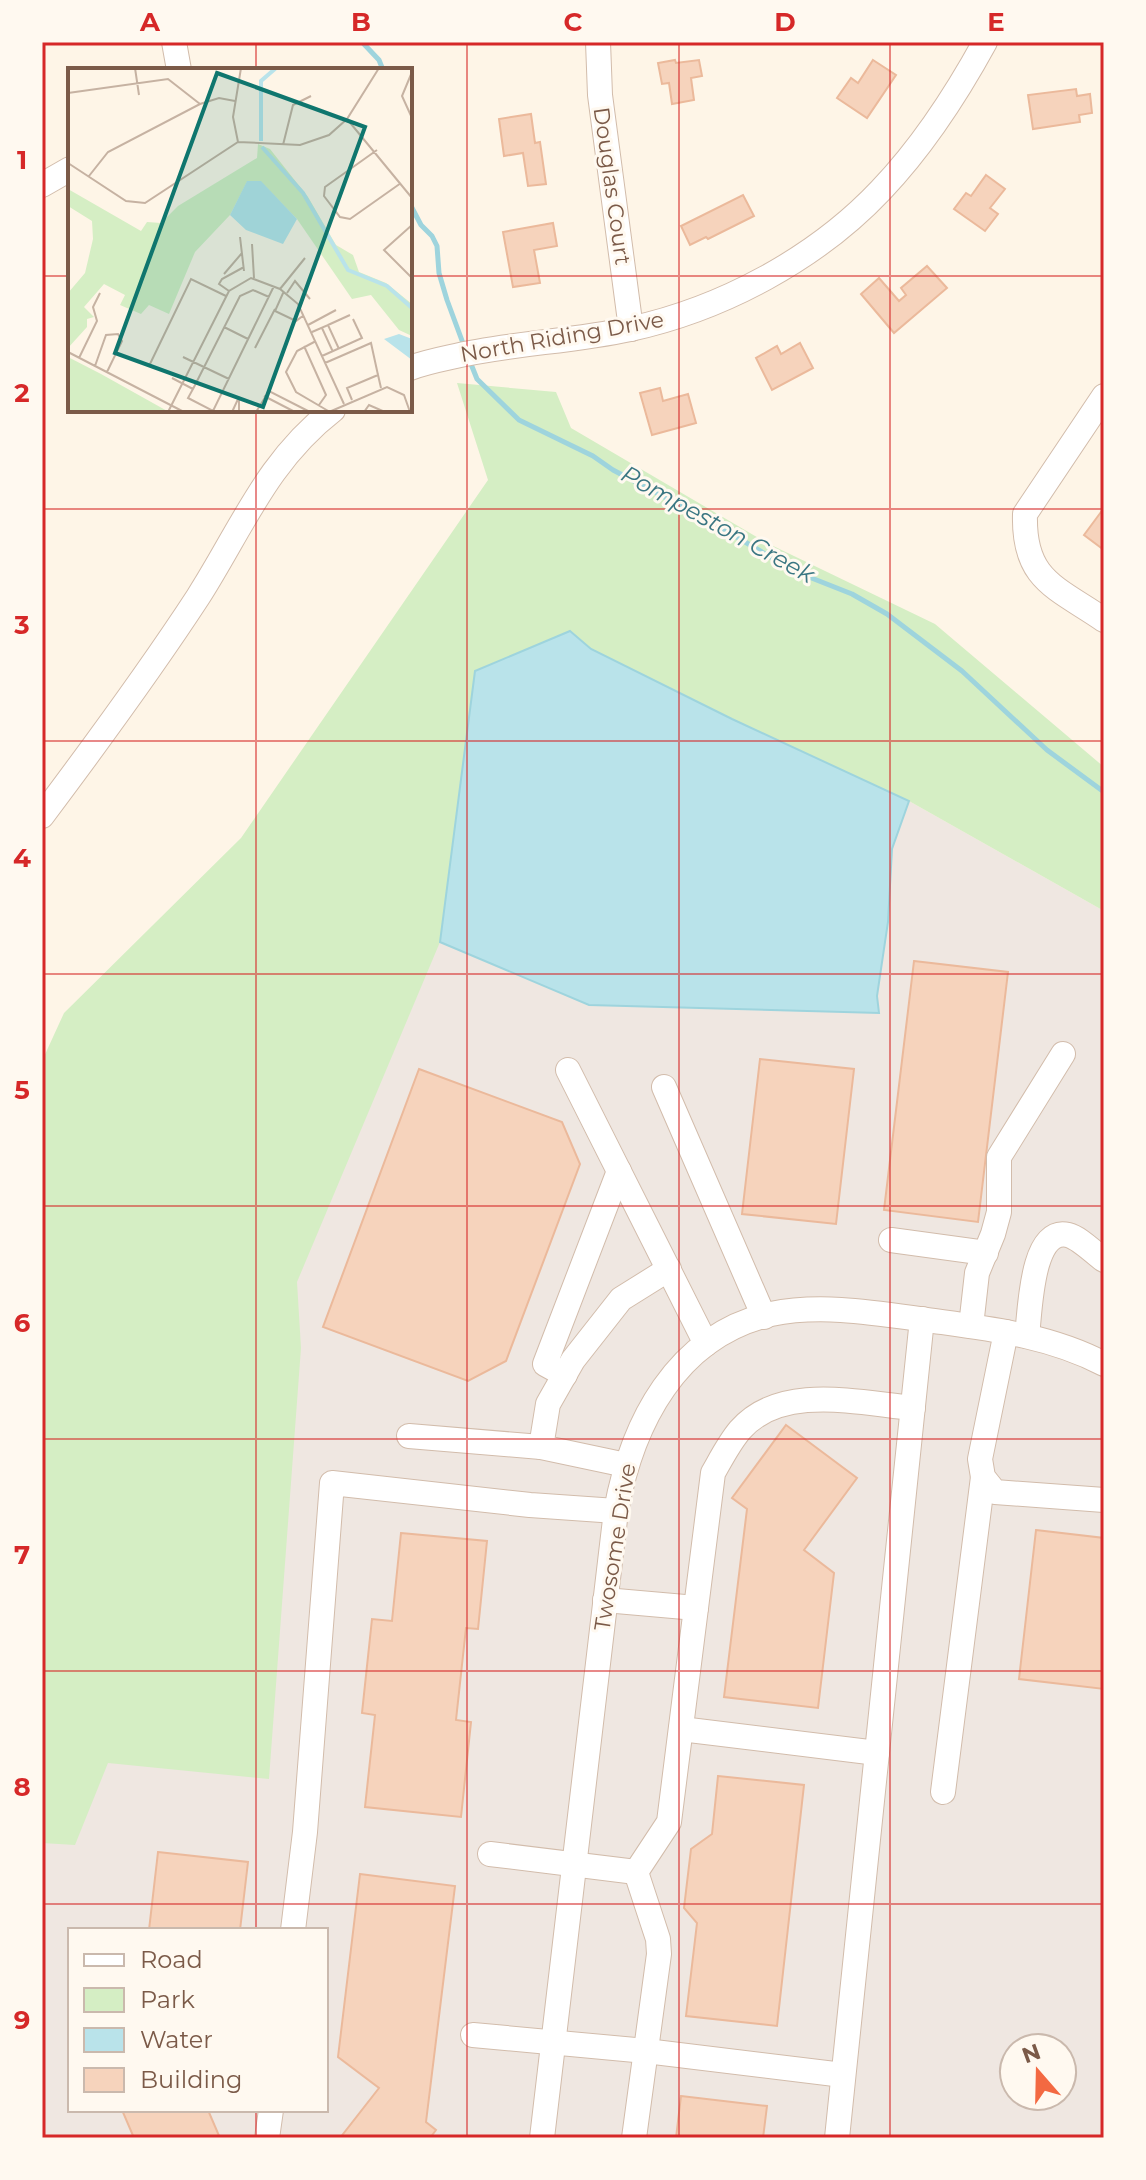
<svg xmlns="http://www.w3.org/2000/svg" width="1146" height="2180" viewBox="0 0 1146 2180" font-family="Montserrat,sans-serif">
  <rect width="100%" height="100%" fill="#fef5e7"/>
  <!-- industrial -->
  <path fill="#efe7e1" fill-rule="evenodd" d="M603 547 909 801 1104 911V2138H42V1290L477 611ZM70 1930H326V2110H70ZM1014 2048H1062V2096H1014Z"/>
  <!-- green -->
  <polygon fill="#d5eec4" points="457,383 556,392 571,428 767,543 935,624 1104,767 1104,911 909,801 732,719 591,649 570,631 476,670 440,942 297,1282 301,1348 269,1779 108,1763 75,1845 42,1843 42,1061 64,1013 241,838 488,480"/>
  <!-- water -->
  <polygon fill="#b9e3ea" stroke="#9ed4dd" stroke-width="2" points="570,631 591,649 732,719 909,801 892,849 888,922 877,996 879,1013 589,1005 440,942 475,671"/>
  <g fill="none" stroke-linecap="round" stroke-linejoin="round">
    <!-- stream -->
    <g stroke="#9ed4dd" stroke-width="5">
      <polyline points="362,42 379,60 383,70"/>
      <polyline points="410,204 421,225 432,236 437,246 439,273 447,300 464,346"/>
      <polyline points="469,359 477,379 519,420 593,456 613,470 708,520 772,558 809,577 852,594 887,614 962,671 1047,750 1104,792"/>
    </g>
  </g>
  <!-- building -->
  <g fill="#f6d3bc" stroke="#ebb99b" stroke-width="2">
    <polygon points="675,60 676,63 699,60 702,76 691,78 694,100 672,104 669,83 662,84 658,63"/>
    <polygon points="873,60 896,75 867,118 837,98 851,78 858,83"/>
    <polygon points="1076,89 1077,96 1090,94 1092,113 1079,115 1080,122 1033,129 1028,95"/>
    <polygon points="531,114 535,143 540,142 546,184 528,186 523,153 504,156 499,119"/>
    <polygon points="986,175 1005,189 990,208 998,214 985,231 954,209 966,193 971,196"/>
    <polygon points="743,195 754,216 708,239 706,237 690,245 681,226"/>
    <polygon points="553,223 557,246 534,250 540,283 513,287 503,232"/>
    <polygon points="927,266 947,288 894,333 861,294 879,278 899,301 906,295 901,288"/>
    <polygon points="800,343 813,368 772,390 756,358 777,346 781,354"/>
    <polygon points="660,388 663,401 688,394 696,423 652,435 640,393"/>
    <polygon points="1101,512 1104,514 1104,550 1084,535"/>
    <polygon points="914,961 1008,972 978,1222 884,1210"/>
    <polygon points="760,1059 854,1069 836,1224 742,1214"/>
    <polygon points="419,1069 562,1122 580,1164 506,1361 468,1381 323,1327"/>
    <polygon points="786,1425 857,1478 804,1550 834,1573 818,1708 724,1697 747,1509 732,1498"/>
    <polygon points="1036,1530 1104,1538 1104,1689 1019,1679"/>
    <polygon points="401,1533 487,1541 478,1629 466,1628 456,1720 471,1722 461,1817 365,1807 375,1715 362,1713 372,1619 392,1621"/>
    <polygon points="718,1776 804,1785 777,2026 686,2016 697,1923 684,1908 691,1849 712,1834"/>
    <polygon points="158,1852 248,1862 240,1930 149,1930"/>
    <polygon points="360,1874 455,1886 426,2122 436,2130 430,2138 340,2138 379,2088 338,2057"/>
    <polygon points="681,2096 767,2106 763,2138 676,2138"/>
    <polygon points="122,2110 208,2110 220,2138 134,2138"/>
  </g>
  <g fill="none" stroke-linecap="round" stroke-linejoin="round">
    <!-- minor casing -->
    <g stroke="#d2bcab" stroke-width="26">
      <g id="minor">
        <polyline points="174,42 179,70"/>
        <polyline points="598,42 600,95 631,329"/>
        <polyline points="42,185 70,169"/>
        <path d="M410 368C423 363 437 360 451 357 510 343 571 342 630 329 722 309 816 259 881 190 923 146 956 95 985 42"/>
        <path d="M1104 396 1025 514C1023 580 1056 587 1104 620"/>
        <path d="M42 816C96 744 149 672 198 597 242 528 267 461 333 410"/>
        <polyline points="568,1070 706,1344"/>
        <polyline points="664,1087 764,1317"/>
        <polyline points="891,1240 986,1253"/>
        <polyline points="971,1326 977,1273 993,1234 999,1212 999,1157 1063,1054"/>
        <polyline points="1006,1332 980,1459 983,1477 995,1492 1104,1500"/>
        <path d="M1027 1336C1030 1313 1031 1226 1068 1235 1080 1238 1094 1253 1104 1260"/>
        <polyline points="565,1375 545,1364 619,1171"/>
        <polyline points="409,1436 541,1447"/>
        <polyline points="626,1465 541,1447 548,1404 573,1360 621,1299 669,1269"/>
        <polyline points="605,1600 696,1608"/>
        <polyline points="681,1729 877,1753"/>
        <polyline points="943,1792 983,1477"/>
        <polyline points="490,1854 636,1872"/>
        <polyline points="293,1930 305,1832 332,1483 530,1505 616,1511"/>
        <polyline points="473,2035 646,2051 843,2075"/>
        <polyline points="267,2138 271,2110"/>
        <path d="M542 2138 616 1511C632 1423 676 1336 771 1314 824 1303 881 1314 934 1321 992 1329 1051 1336 1104 1364"/>
        <path d="M634 2138 659 1954 658 1939 636 1872 669 1822 713 1473C721 1459 729 1443 740 1430 781 1383 859 1403 913 1408"/>
        <polyline points="837,2138 922,1319"/>
      </g>
    </g>
    <!-- minor -->
    <use href="#minor" stroke="#fff" stroke-width="24"/>
  </g>
  <!-- grid -->
  <path fill="none" stroke="#d62828" stroke-width="2" stroke-opacity="0.55" d="M256 42V70M467 42V2138M679 42V2138M890 42V2138M42 276H70M410 276H1104M256 410V1930M42 509H1104M42 741H1104M42 974H1104M42 1206H1104M42 1439H1104M42 1671H1104M42 1904H1104M256 2110V2138"/>
  <g text-anchor="middle" dominant-baseline="central" stroke-width="6" stroke-linejoin="round" paint-order="stroke">
    <!-- street labels -->
    <g font-size="22" fill="#7b5a48" stroke="#fff9f0">
      <text transform="translate(612 186) rotate(82)">Douglas Court</text>
      <text transform="translate(562 337) rotate(-10)">North Riding Drive</text>
      <text transform="translate(615 1547) rotate(-81)">Twosome Drive</text>
    </g>
    <!-- water labels -->
    <g font-size="24" font-style="italic" fill="#3a7682" stroke="#fff9f0">
      <text transform="translate(718 524) rotate(29)">Pompeston Creek</text>
    </g>
  </g>
  <!-- overview -->
  <g transform="translate(68 68)">
    <rect width="344" height="344" fill="#fef5e7"/>
    <path d="M190 76 202 81 240 129 268 177 285 187 291 204 318 215 344 236V268L331 262 303 227 284 231 229 151 195 116 179 114 162 147 127 184 101 246 81 237 73 246 52 237 57 227 36 216 16 239 26 249 19 251V259L0 280V225L17 205 25 171 24 153 0 138V121L73 163 79 154 93 155 110 138 189 90ZM0 289 33 306 101 344H0Z" fill="#d5eec4"/>
    <path d="M179 113H193L229 151 215 176 178 162 162 147ZM331 266 344 271V292L316 271Z" fill="#b9e3ea"/>
    <path fill="none" stroke="#b9e3ea" stroke-width="4" d="M193 73V13L208 0M194 79 235 125 280 202 319 218 344 240"/>
    <path fill="none" stroke="#c6b2a2" stroke-width="2" d="M67 0 71 27M344 4 334 28 344 50M0 25 100 11 132 36M279 51 344 130M170 74 165 49 173 0M215 77 225 37 243 28M309 82 257 119 256 128 272 149 282 151 333 115M0 95 58 133 77 135 170 74 232 77 261 67 279 51 311 0M21 108 40 84 132 36 151 30 167 33M344 157 316 182 344 210M172 169 176 203M184 176 186 210M156 206 174 185M212 221 237 190M161 223 151 216 154 211 176 199M216 223 207 243 228 253 236 247M219 225 227 213 242 231M240 257 268 242M260 257 282 247M156 259 180 271M254 260 265 284M244 264 260 257 271 281M248 273 229 283 218 304 228 324 262 344M236 278 258 327 251 337M187 280 207 241M0 284 116 344M254 288 294 270 285 251M115 289 161 311M11 290 29 253 25 239 32 225M257 295 303 275 310 307M27 298 38 267 50 266 54 273 39 304M81 298 123 211 158 228M104 310 125 321 120 330 145 343 206 218M125 321 172 228 185 222 201 229M196 328 227 344M284 332 279 320 310 307 313 320M100 344 161 223 183 210 212 221 230 236 276 336M164 344 171 329V344M188 344 201 323 242 344M261 344 319 319 336 327 342 344M296 344 301 337 317 344"/>
    <path fill="#0f766e" fill-opacity="0.15" stroke="#0f766e" stroke-width="4" d="M149 5 297 59 195 339 47 285Z"/>
    <rect width="344" height="344" fill="none" stroke="#7b5a48" stroke-width="4"/>
  </g>
  <!-- border -->
  <rect width="1146" height="2180" fill="none" stroke="#fff9f0" stroke-width="88"/>
  <!-- legend -->
  <rect x="68" y="1928" width="260" height="184" fill="#fff9f0" stroke="#cab9ad" stroke-width="2"/>
  <rect x="84" y="1954" width="40" height="12" fill="#ffffff" stroke="#cab9ad" stroke-width="2"/>
  <text x="140" y="1968" font-size="24" fill="#7b5a48">Road</text>
  <rect x="84" y="1988" width="40" height="24" fill="#d5eec4" stroke="#cab9ad" stroke-width="2"/>
  <text x="140" y="2008" font-size="24" fill="#7b5a48">Park</text>
  <rect x="84" y="2028" width="40" height="24" fill="#b9e3ea" stroke="#cab9ad" stroke-width="2"/>
  <text x="140" y="2048" font-size="24" fill="#7b5a48">Water</text>
  <rect x="84" y="2068" width="40" height="24" fill="#f6d3bc" stroke="#cab9ad" stroke-width="2"/>
  <text x="140" y="2088" font-size="24" fill="#7b5a48">Building</text>
  <!-- north arrow -->
  <g transform="translate(1038 2072) rotate(340)"><circle r="38" fill="#fff9f0" stroke="#cab9ad" stroke-width="2"/>
  <path d="M0-6L14 30L0 20L-14 30Z" fill="#f36942"/>
  <text y="-12" font-size="22" font-weight="bold" text-anchor="middle" fill="#7b5a48">N</text>
  </g>
  <rect x="44" y="44" width="1058" height="2092" fill="none" stroke="#d62828" stroke-width="3"/>
  <g font-size="26" text-anchor="middle" font-weight="bold" fill="#d62828">
    <text x="150" y="31">A</text>
    <text x="361" y="31">B</text>
    <text x="573" y="31">C</text>
    <text x="785" y="31">D</text>
    <text x="996" y="31">E</text>
    <text x="22" y="169">1</text>
    <text x="22" y="402">2</text>
    <text x="22" y="634">3</text>
    <text x="22" y="867">4</text>
    <text x="22" y="1099">5</text>
    <text x="22" y="1332">6</text>
    <text x="22" y="1564">7</text>
    <text x="22" y="1796">8</text>
    <text x="22" y="2029">9</text>
  </g>
</svg>
